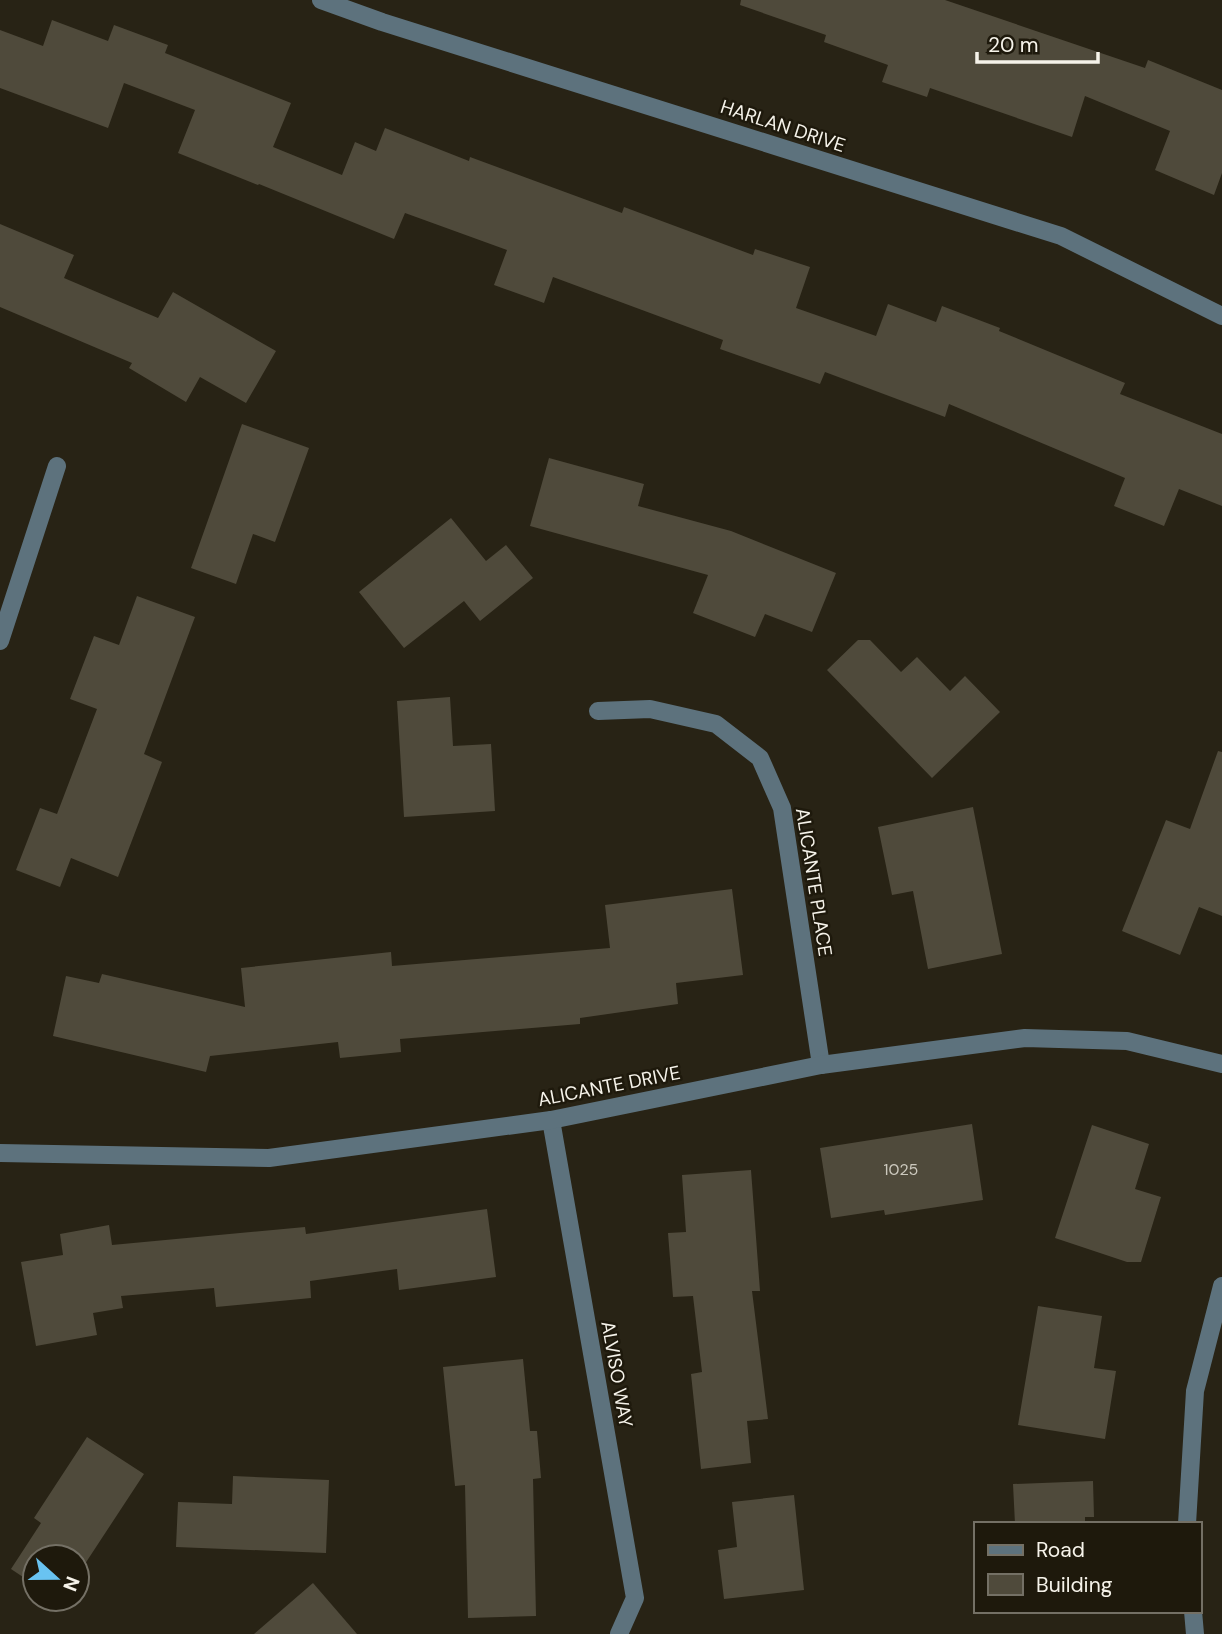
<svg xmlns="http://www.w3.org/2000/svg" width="1222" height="1634" viewBox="0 0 1222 1634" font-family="'DM Sans',sans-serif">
  <rect width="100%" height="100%" fill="#282315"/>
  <!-- building -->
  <g fill="#4f4a3b">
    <polygon points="741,0 945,0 1145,68 1148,60 1222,90 1222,173 1214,195 1155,170 1170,131 1085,96 1072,137 930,88 927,97 882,82 888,65 824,42 826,35 740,5"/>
    <polygon points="52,20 108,41 114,25 168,45 165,53 291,103 273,147 342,175 355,142 376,151 385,128 469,161 470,157 622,213 624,207 753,255 755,249 810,267 796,308 876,336 888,304 936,322 942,306 1000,328 999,331 1125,383 1120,394 1222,434 1222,506 1179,489 1164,526 1114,506 1125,478 949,404 945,417 825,372 820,384 720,349 723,340 553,277 544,303 494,285 507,250 405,213 394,239 259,184 258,185 178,153 195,110 124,83 108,128 0,88 0,30 43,46"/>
    <polygon points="0,224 74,255 64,278 158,318 173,292 276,351 246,403 200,377 186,402 129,368 132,363 0,307"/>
    <polygon points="242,424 309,448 275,542 253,534 236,584 191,568"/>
    <polygon points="549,458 644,484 638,506 731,531 836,573 812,632 765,614 755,637 693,613 708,575 530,526"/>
    <polygon points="451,518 486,561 506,545 533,578 480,621 464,601 404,648 359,592"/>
    <polygon points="137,596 195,617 144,754 162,762 118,877 71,858 60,887 16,870 40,808 57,814 97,709 70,699 94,636 119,645"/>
    <polygon points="858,640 870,640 901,672 917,657 950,691 965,676 1000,712 932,778 827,670"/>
    <polygon points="450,697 453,746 491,744 495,811 404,817 397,701"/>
    <polygon points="1218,751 1222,752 1222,916 1199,907 1180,955 1122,931 1166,820 1190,829"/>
    <polygon points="973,807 1002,954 928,969 913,891 892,895 878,827"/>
    <polygon points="732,889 743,975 676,983 678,1004 580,1018 580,1024 400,1039 401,1052 340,1058 338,1042 210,1056 206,1072 53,1036 66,976 99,983 102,974 245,1007 241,968 391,952 392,966 610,948 605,905"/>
    <polygon points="972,1124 983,1200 885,1215 884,1210 831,1218 820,1148"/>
    <polygon points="1092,1125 1149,1144 1135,1189 1161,1197 1141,1262 1127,1262 1055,1238"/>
    <polygon points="751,1170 760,1291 752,1291 768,1419 747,1421 751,1463 701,1469 691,1374 702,1372 693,1296 673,1297 668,1233 686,1232 682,1175"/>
    <polygon points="487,1209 496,1277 399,1290 397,1269 310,1281 311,1298 216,1307 214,1288 121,1296 123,1308 93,1313 97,1335 36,1346 21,1262 63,1255 60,1234 109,1225 112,1245 305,1227 306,1234"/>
    <polygon points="1038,1306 1102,1316 1094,1368 1116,1371 1105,1439 1018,1425"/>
    <polygon points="523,1359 530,1431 537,1431 541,1478 533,1479 536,1616 468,1618 465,1485 455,1486 443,1367"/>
    <polygon points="87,1437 144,1474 77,1576 77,1557 35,1557 35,1585 11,1569 41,1523 34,1518"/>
    <polygon points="233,1476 329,1480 326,1553 176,1547 178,1502 232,1504"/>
    <polygon points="1093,1481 1094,1517 1085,1517 1085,1524 1015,1524 1013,1484"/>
    <polygon points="794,1495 804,1590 724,1599 718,1550 737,1547 732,1502"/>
    <polygon points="313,1583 357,1634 254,1634"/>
  </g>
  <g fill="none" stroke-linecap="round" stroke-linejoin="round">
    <!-- street -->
    <g stroke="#5d727d" stroke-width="18">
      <polyline points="321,0 382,22 1061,236 1222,316"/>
      <polyline points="0,641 57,466"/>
      <polyline points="598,711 650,709 716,724 760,758 782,808 821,1065"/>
      <polyline points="551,1120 635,1598 619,1634"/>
      <polyline points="0,1153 269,1158 551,1120 821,1065 1025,1038 1127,1041 1222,1064"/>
      <polyline points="1187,1524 1195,1391 1222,1286"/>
      <polyline points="1193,1611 1195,1634"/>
    </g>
  </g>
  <g text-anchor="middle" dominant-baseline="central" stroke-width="5" stroke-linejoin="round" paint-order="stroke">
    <!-- number labels -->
    <g font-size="16" fill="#ccc9be">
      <text x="901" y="1169">1025</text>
    </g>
    <!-- street labels -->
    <g font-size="19" fill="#f6f3ea" stroke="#1e190c">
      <text transform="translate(783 126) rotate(18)">HARLAN DRIVE</text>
      <text transform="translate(814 882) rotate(81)">ALICANTE PLACE</text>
      <text transform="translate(609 1086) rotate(-11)">ALICANTE DRIVE</text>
      <text transform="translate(617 1374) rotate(80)">ALVISO WAY</text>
    </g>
  </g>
  <!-- legend -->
  <rect x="974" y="1522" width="228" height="91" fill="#1e190c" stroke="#747065" stroke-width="2"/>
  <rect x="988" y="1545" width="35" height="10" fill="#5d727d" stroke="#747065" stroke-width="2"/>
  <text x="1036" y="1557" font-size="21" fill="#f6f3ea">Road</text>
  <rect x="988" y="1574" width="35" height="21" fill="#4f4a3b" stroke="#747065" stroke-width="2"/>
  <text x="1036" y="1592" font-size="21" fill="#f6f3ea">Building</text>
  <!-- north arrow -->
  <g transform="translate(56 1578) rotate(111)"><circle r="33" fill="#1e190c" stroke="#747065" stroke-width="2"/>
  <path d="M0-5L12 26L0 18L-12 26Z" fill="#69c3f1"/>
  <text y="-10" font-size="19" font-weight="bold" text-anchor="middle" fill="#f6f3ea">N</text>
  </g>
  <!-- scale -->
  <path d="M977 52v10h121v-10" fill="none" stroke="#f6f3ea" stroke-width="3.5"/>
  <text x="988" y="52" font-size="21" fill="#f6f3ea" stroke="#1e190c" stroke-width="5" paint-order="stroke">20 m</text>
</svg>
